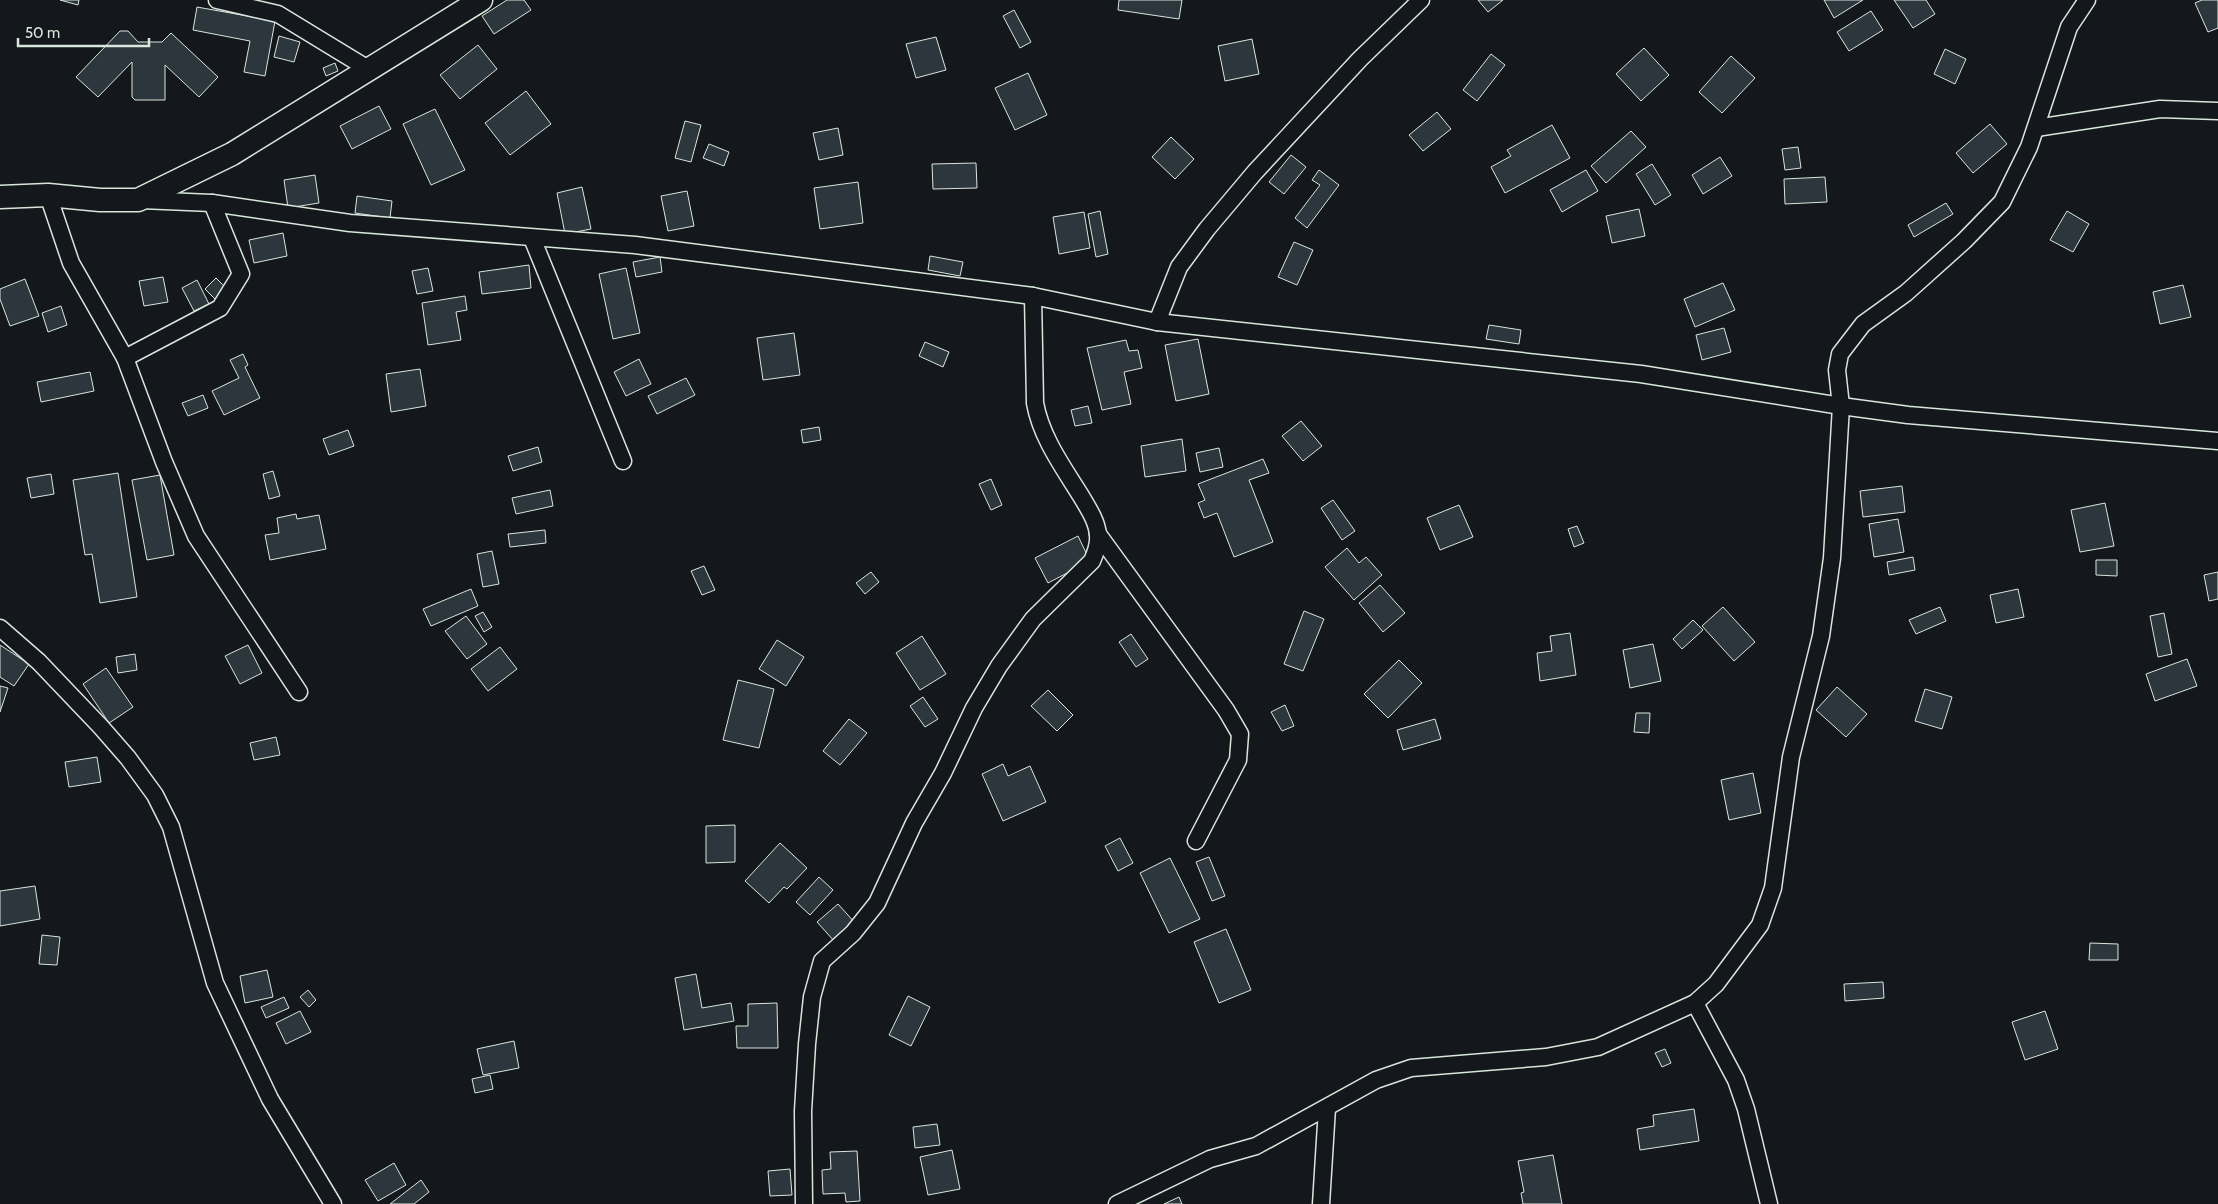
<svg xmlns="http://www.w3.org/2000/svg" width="2218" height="1204" viewBox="0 0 2218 1204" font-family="Cabin,sans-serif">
  <rect width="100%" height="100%" fill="#14181c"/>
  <!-- building -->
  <g fill="#2c363c" stroke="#d8e6dc">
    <polygon points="60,0 79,0 78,5"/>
    <polygon points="507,0 524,0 531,10 494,34 482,16"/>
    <polygon points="1119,0 1182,0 1179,19 1118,10"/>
    <polygon points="1478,0 1503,0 1488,12"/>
    <polygon points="1824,0 1863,0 1834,18"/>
    <polygon points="1894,0 1926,0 1935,14 1913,28"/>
    <polygon points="2202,0 2218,0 2218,28 2208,32 2195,3"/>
    <polygon points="197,7 275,21 265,76 244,72 250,41 193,30"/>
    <polygon points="1014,10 1031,42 1020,48 1003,16"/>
    <polygon points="1871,11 1883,30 1849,51 1837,32"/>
    <polygon points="120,31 128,31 138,42 162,42 171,33 218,77 199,97 165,65 165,100 135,100 132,97 132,62 98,97 76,77"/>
    <polygon points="279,36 300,42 294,62 274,57"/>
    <polygon points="936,37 946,70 916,78 906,44"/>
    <polygon points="1252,39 1259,74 1225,81 1218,46"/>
    <polygon points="478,45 497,69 460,99 440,75"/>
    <polygon points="1644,48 1669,75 1641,101 1616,74"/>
    <polygon points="1945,49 1966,59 1955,84 1934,74"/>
    <polygon points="1491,54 1505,65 1477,101 1463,90"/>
    <polygon points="1731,56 1755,78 1722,113 1699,92"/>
    <polygon points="335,63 338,71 326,76 323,68"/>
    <polygon points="1028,73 1047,115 1015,130 995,88"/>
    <polygon points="526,91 551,124 510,155 485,123"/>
    <polygon points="379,106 391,129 352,149 340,126"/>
    <polygon points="435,109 465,170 431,185 403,124"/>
    <polygon points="1437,112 1451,129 1423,151 1409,135"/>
    <polygon points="685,121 701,125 691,162 675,158"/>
    <polygon points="1990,124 2007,144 1973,173 1956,153"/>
    <polygon points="1552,125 1570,158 1505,193 1491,167 1511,156 1507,150"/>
    <polygon points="838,128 843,155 819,160 813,133"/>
    <polygon points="1631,131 1646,147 1606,183 1591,166"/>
    <polygon points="1171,137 1194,159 1175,179 1152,157"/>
    <polygon points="709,144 729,152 724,166 703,158"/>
    <polygon points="1798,147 1801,168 1785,170 1782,149"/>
    <polygon points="1291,155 1306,167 1284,194 1269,182"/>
    <polygon points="1720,157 1732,176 1703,194 1692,175"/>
    <polygon points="976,163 977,188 933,189 932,164"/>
    <polygon points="1652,164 1671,195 1655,205 1636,174"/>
    <polygon points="1319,170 1339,185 1307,228 1295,218 1320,185 1312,180"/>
    <polygon points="1586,170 1598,191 1562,212 1550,190"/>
    <polygon points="315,175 319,203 288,208 284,180"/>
    <polygon points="1825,177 1827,202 1785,204 1784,179"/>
    <polygon points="858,182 863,223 820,229 814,188"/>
    <polygon points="582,187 591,229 565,234 557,193"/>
    <polygon points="687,191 694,226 668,231 661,196"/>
    <polygon points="357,196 392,201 390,218 355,213"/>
    <polygon points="1946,203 1953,214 1914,237 1908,225"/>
    <polygon points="1639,209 1645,236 1612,243 1606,216"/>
    <polygon points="1100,211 1108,254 1096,257 1088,214"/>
    <polygon points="2067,211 2089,224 2073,252 2050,240"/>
    <polygon points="1084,212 1090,248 1059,254 1053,217"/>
    <polygon points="283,233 287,256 254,263 249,240"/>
    <polygon points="1294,242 1313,250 1297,285 1278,277"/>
    <polygon points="930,256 963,262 960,276 928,270"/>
    <polygon points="660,257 662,272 636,277 633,262"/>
    <polygon points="529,265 531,288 482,294 479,272"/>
    <polygon points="428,268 433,291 417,294 412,271"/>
    <polygon points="626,268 640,333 613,339 599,274"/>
    <polygon points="163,277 168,302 144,306 139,281"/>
    <polygon points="216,278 226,288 215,299 205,289"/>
    <polygon points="25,279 39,316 10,326 0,299 0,289"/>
    <polygon points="197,280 209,304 194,311 182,288"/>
    <polygon points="1723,283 1735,310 1695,327 1684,299"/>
    <polygon points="2183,285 2191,317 2160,324 2153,292"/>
    <polygon points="465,296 467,310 456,312 461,340 428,345 422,303"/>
    <polygon points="61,306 67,325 48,332 42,313"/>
    <polygon points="1489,325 1521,330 1519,344 1486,339"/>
    <polygon points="1724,328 1731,352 1702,360 1696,335"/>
    <polygon points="794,333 800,375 763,380 757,338"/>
    <polygon points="1198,339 1209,394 1176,401 1165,345"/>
    <polygon points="1126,340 1129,351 1138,350 1142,368 1124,372 1131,404 1102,410 1087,348"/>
    <polygon points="925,342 949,352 943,367 919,356"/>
    <polygon points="243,354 248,365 245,367 260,398 224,415 212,391 239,378 230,360"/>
    <polygon points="639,359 651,384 626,396 614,372"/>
    <polygon points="420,369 426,406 391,412 386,374"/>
    <polygon points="90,372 94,391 41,402 37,382"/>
    <polygon points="686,378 695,395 657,414 648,396"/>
    <polygon points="203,395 208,408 188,416 182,403"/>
    <polygon points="1088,406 1092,423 1075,426 1071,410"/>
    <polygon points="1301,421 1322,446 1303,461 1282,436"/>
    <polygon points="819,427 821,440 803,443 801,430"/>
    <polygon points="348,430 354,446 329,455 323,439"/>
    <polygon points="1182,439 1186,471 1145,477 1141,446"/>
    <polygon points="538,447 542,462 513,471 508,456"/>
    <polygon points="1219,448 1223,467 1200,472 1196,453"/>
    <polygon points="1263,459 1269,473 1249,480 1273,542 1234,557 1217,513 1204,518 1198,503 1205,500 1198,484"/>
    <polygon points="273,471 280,496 269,499 263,474"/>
    <polygon points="118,473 137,597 100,603 92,554 85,555 73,480"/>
    <polygon points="51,474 54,494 31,498 27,478"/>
    <polygon points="160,475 174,555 147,560 132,480"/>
    <polygon points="991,479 1002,505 991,510 979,484"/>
    <polygon points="1902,486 1905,512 1863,517 1860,491"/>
    <polygon points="550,490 553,506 516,514 512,498"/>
    <polygon points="1333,500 1355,531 1342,540 1321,508"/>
    <polygon points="2105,503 2114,546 2080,552 2071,510"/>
    <polygon points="1459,505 1473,537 1440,550 1427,518"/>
    <polygon points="296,514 297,519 319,515 326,549 270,560 265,535 279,533 277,518"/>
    <polygon points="1898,519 1904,552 1874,557 1869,524"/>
    <polygon points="1577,526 1584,543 1574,547 1568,529"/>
    <polygon points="545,530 546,543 510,547 508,534"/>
    <polygon points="1078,536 1090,561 1048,583 1035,558"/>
    <polygon points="1347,548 1359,563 1366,557 1382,575 1354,600 1325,567"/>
    <polygon points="492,551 499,584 483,587 477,554"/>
    <polygon points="1913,557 1915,570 1889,575 1887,562"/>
    <polygon points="2096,560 2117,560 2117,576 2096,575"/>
    <polygon points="704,566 715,590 702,595 691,571"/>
    <polygon points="871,572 879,582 865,594 856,583"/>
    <polygon points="2218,572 2218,599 2209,601 2204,575"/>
    <polygon points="1380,585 1405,613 1383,632 1359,603"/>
    <polygon points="471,589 478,606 431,626 423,609"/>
    <polygon points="2018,589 2024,617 1996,623 1990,595"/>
    <polygon points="1723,607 1755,642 1734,661 1702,626"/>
    <polygon points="1940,607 1946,621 1916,634 1909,620"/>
    <polygon points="1304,611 1324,619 1303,671 1284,664"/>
    <polygon points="483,612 492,627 484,632 475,616"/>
    <polygon points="2164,613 2172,654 2158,657 2150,616"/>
    <polygon points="466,616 487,644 467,659 445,631"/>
    <polygon points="1693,620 1703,630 1682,649 1673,639"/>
    <polygon points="1570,633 1576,675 1540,681 1537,653 1552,651 1550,636"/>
    <polygon points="1131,634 1148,659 1136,667 1119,642"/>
    <polygon points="922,636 946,674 920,690 896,653"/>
    <polygon points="777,640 804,657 786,686 759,669"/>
    <polygon points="1653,644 1661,681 1630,688 1623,650"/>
    <polygon points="0,645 29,664 14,686 0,677"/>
    <polygon points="248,645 262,673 240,684 225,656"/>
    <polygon points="500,647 517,669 488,691 471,669"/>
    <polygon points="135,654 137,670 118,673 116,657"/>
    <polygon points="2187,659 2197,686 2155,701 2146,674"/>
    <polygon points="1399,660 1422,683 1388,718 1364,694"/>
    <polygon points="106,668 133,707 109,723 83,684"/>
    <polygon points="738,680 774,689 759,748 723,740"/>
    <polygon points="0,686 8,688 0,712"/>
    <polygon points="1837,687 1867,714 1846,737 1816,710"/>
    <polygon points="1925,689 1952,697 1942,729 1915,721"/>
    <polygon points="1048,690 1073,715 1057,731 1031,706"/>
    <polygon points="923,697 938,719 925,727 910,706"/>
    <polygon points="1285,705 1294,726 1282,731 1271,712"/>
    <polygon points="1636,713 1650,713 1649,733 1634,732"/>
    <polygon points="849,719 867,733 840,765 823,751"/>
    <polygon points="1435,719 1441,739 1403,750 1397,730"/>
    <polygon points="276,737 280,755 254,760 250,743"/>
    <polygon points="97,757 101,782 69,787 65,762"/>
    <polygon points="1003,764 1008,776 1030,766 1046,802 1003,821 982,774"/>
    <polygon points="1753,773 1761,813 1729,820 1721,780"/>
    <polygon points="735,825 735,862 706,863 706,826"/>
    <polygon points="1120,838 1133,863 1118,871 1105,846"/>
    <polygon points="780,843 807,868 787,889 784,887 769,903 745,881"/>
    <polygon points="1209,857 1225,896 1212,901 1196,862"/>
    <polygon points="1170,858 1200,919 1169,933 1140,873"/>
    <polygon points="819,877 833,890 810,915 796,902"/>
    <polygon points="35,886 40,919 0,926 0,891"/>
    <polygon points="838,904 856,924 835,942 817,922"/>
    <polygon points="1226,929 1251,990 1219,1003 1194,942"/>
    <polygon points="42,935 60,937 57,965 39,964"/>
    <polygon points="2090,943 2118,944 2118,960 2089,960"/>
    <polygon points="267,970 273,997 245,1003 240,976"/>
    <polygon points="696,974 702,1008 731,1003 734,1021 684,1030 675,978"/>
    <polygon points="1883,982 1884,998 1845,1001 1844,984"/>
    <polygon points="308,990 316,1000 309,1007 300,997"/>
    <polygon points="908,996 930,1007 911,1046 889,1035"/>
    <polygon points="284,997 289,1008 266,1018 261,1007"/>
    <polygon points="777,1003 778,1048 737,1048 736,1026 748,1026 748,1004"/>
    <polygon points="300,1011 311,1032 286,1044 276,1023"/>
    <polygon points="2045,1011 2058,1049 2025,1060 2012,1022"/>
    <polygon points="514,1041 519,1068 483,1075 477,1049"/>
    <polygon points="1665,1049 1671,1063 1662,1067 1655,1053"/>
    <polygon points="490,1075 493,1089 475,1093 472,1079"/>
    <polygon points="1694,1109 1699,1141 1640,1150 1637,1129 1654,1126 1653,1115"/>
    <polygon points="937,1124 940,1145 915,1148 913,1127"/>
    <polygon points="952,1150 960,1189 928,1195 920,1157"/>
    <polygon points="857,1151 860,1201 846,1202 845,1193 823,1194 822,1170 831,1169 830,1152"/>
    <polygon points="1553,1155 1562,1204 1523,1204 1521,1193 1524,1192 1518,1161"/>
    <polygon points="394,1163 406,1185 378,1201 365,1180"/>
    <polygon points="790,1169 792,1195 770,1196 768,1171"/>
    <polygon points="421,1180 429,1192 414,1204 390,1204"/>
    <polygon points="1179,1197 1182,1204 1164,1204"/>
  </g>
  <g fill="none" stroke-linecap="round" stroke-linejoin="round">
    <!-- street casing -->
    <g stroke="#d8e6dc" stroke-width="19">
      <g id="street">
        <polyline points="217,0 278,14 370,70"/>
        <polyline points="2036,128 2160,109 2218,111"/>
        <polyline points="48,195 71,263 125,358 164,462 196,536 299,692"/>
        <polyline points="141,200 212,203 350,223 635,245 1033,296 1157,322 1641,374 1841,406 1908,415 2218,441"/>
        <polyline points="532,238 623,461"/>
        <polyline points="1157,322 1179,267 1207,229 1255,172 1360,59 1421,0"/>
        <polyline points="125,358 220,308 241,274 212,203"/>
        <polyline points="1098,534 1226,710 1240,734 1238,760 1196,841"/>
        <polyline points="0,628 39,662 101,727 128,758 155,795 171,827 215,983 270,1099 333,1204"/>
        <polyline points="1695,1003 1736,1080 1746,1109 1769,1204"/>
        <path d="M804 1204 803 1111 807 1044 812 997 822 961 853 933 877 903 914 823 943 773 974 708 999 666 1033 619 1092 561C1096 552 1099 544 1098 535 1097 521 1088 508 1081 496 1063 467 1041 437 1035 403L1033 296"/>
        <polyline points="1117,1204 1210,1159 1256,1146 1376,1080 1411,1068 1546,1057 1598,1047 1695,1003 1716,984 1760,925 1773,888 1791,757 1821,636 1832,558 1841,406 1837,370 1840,354 1863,324 1906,293 1964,241 2002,202 2029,147 2069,27 2087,0"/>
        <polyline points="1321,1204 1327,1108"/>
      </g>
    </g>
    <!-- secondary casing -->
    <g stroke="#d8e6dc" stroke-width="25">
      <polyline id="secondary" points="0,197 48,195 100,200 138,200 232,154 481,0"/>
    </g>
    <!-- street -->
    <use href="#street" stroke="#14181c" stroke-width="16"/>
    <!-- secondary -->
    <use href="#secondary" stroke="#14181c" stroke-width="22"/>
  </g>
  <!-- scale -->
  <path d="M18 38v8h131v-8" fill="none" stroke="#d8e6dc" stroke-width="2.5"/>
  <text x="25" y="38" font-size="15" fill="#d8e6dc" stroke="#14181c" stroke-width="4" paint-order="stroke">50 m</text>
</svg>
